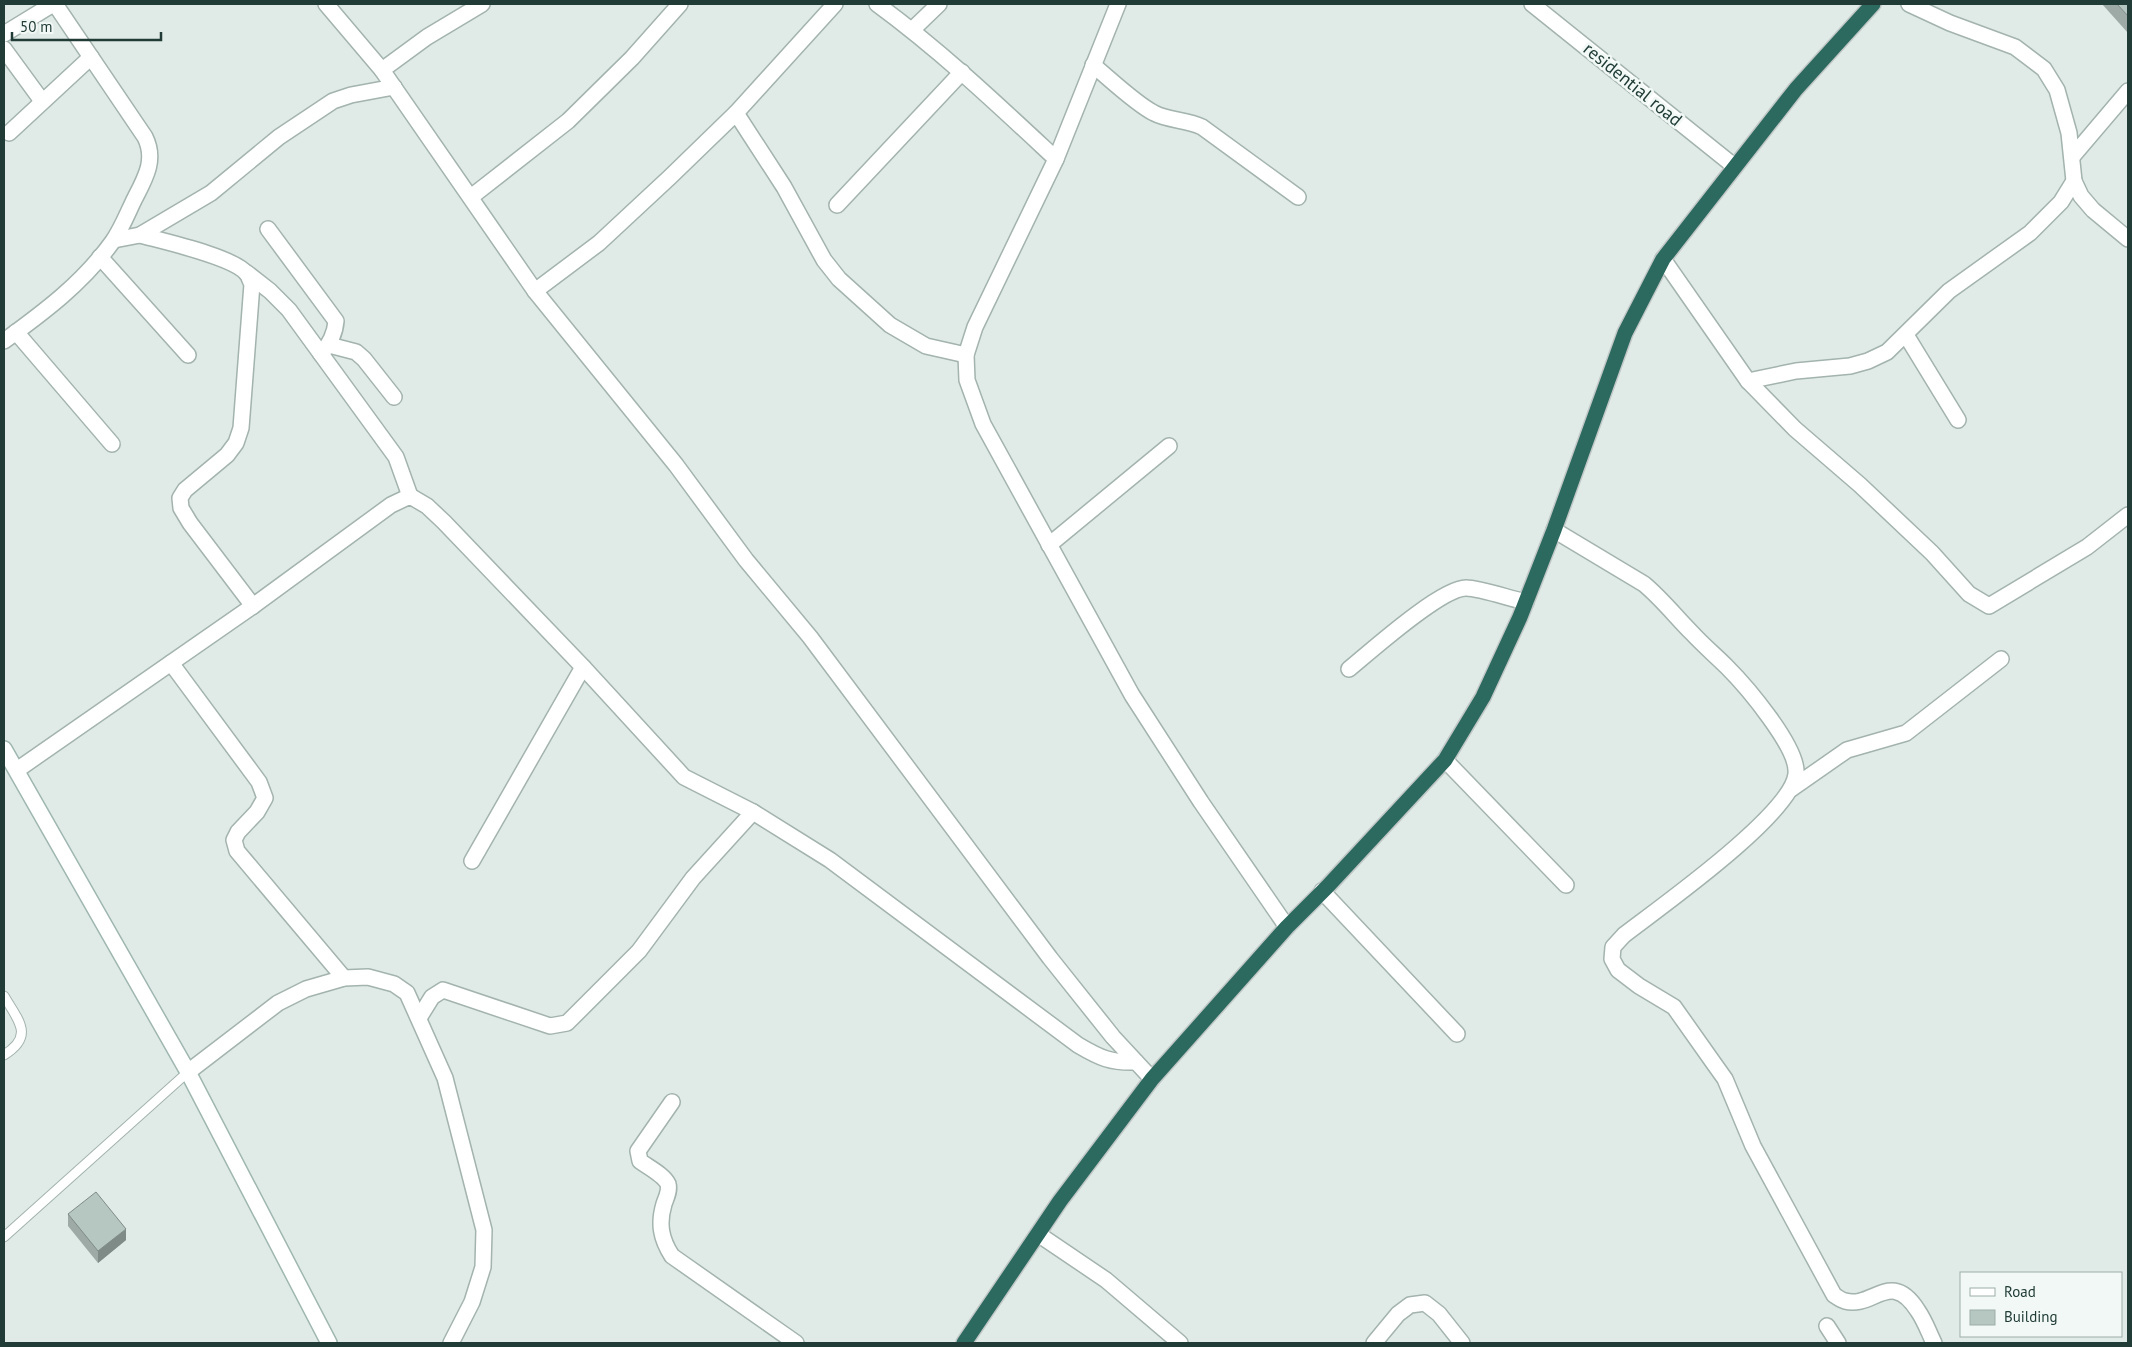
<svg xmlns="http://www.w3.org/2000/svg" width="2132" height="1347" viewBox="0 0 2132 1347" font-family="'PT Sans',sans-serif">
  <rect width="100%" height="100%" fill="#e0ebe7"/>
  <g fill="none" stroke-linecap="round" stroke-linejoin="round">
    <!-- lane casing -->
    <g stroke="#a3b3ae" stroke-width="11">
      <g id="lane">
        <path d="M4 996C18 1020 35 1036 4 1055"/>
        <polyline points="4,1237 188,1072"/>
      </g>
    </g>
    <!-- street casing -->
    <g stroke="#a3b3ae" stroke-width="18">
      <g id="street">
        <polyline points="326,4 382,70 535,291 676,465 746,560 810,637 1050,958 1113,1037 1152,1079"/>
        <path d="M877 4C941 51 998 105 1056 159"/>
        <polyline points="1118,4 1056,159 975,327 966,355 967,380 983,424 1132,695 1201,802 1287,927"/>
        <polyline points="1532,4 1734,166"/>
        <polyline points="1909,4 1950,23 2015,47 2044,69 2057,90 2069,133 2074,181 2081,196 2093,210 2128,239"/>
        <polyline points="912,30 939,4"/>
        <polyline points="4,34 53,4"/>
        <polyline points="4,49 42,101"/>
        <path d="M1093 65C1110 79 1136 104 1154 113 1169 121 1186 119 1202 127L1298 197"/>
        <polyline points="382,70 427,37 482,4"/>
        <polyline points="736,113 784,187 824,260 839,279 890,325 926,346 966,355"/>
        <polyline points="9,133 91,57"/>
        <polyline points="2072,157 2128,91"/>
        <polyline points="471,197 568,121 632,58 680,4"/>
        <polyline points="837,205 962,72"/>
        <path d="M268 229 336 321C335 334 330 344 321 354"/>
        <path d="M140 235C162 241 235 257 247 274 249 276 250 281 252 284L241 428 236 443 227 455 185 490 180 498 181 508 190 523 253 606"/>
        <polyline points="114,240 140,235 211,193 279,137 333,101 351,95 394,87"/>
        <polyline points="100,257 188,355"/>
        <polyline points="1663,259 1748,381 1796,371 1850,366 1868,361 1887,352 1949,291 2030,233 2061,202 2074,181"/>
        <polyline points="247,273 270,291 289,310 396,457 410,496"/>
        <polyline points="535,291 599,243 670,177 736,113 835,4"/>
        <polyline points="16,332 112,444"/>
        <polyline points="1906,335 1958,420"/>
        <path d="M4 341C44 312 83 283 113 241 122 228 128 212 135 198 146 177 156 159 145 137L55 4"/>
        <polyline points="329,345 356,352 364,359 394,397"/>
        <polyline points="1748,381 1795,429 1860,485 1932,553 1969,594 1989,606 2087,547 2128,515"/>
        <path d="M1554 530 1644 584C1662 599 1676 617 1692 633 1703 645 1716 656 1727 667 1746 686 1799 748 1796 774 1791 815 1659 908 1624 935L1613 947 1612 959 1618 970 1639 986 1674 1007 1715 1065 1725 1079 1753 1146 1834 1295C1837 1297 1841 1300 1845 1301 1873 1309 1891 1268 1918 1311 1925 1321 1929 1333 1934 1343"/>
        <polyline points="1049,545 1169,446"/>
        <polyline points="171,663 259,782 265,798 257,812 238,832 234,840 237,851 344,978"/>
        <path d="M1349 669C1371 651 1441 588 1466 588 1480 588 1511 599 1526 602"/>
        <polyline points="1445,760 1566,885"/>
        <path d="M17 770 253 606 391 505 410 496 427 506 444 522 583 667 684 777 753 812 830 860 1078 1045C1100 1058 1111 1063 1136 1062"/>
        <polyline points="1791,789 1847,750 1906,733 2001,659"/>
        <polyline points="472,861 583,667"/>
        <polyline points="1322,891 1457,1034"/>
        <polyline points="419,1018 432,997 443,990 550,1026 567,1023 639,951 693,878 753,812"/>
        <polyline points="188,1072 278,1003 306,989 344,978 368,977 394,984 407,993 445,1078 484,1230 483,1267 472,1302 451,1343"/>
        <path d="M672 1102 638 1151 640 1161C648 1167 664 1175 668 1184 670 1191 666 1198 664 1204 658 1224 661 1239 672 1256L796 1343"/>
        <polyline points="1038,1234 1106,1280 1180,1343"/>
        <polyline points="1827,1326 1838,1343"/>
        <polyline points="1374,1343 1398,1314 1410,1305 1425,1303 1439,1314 1462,1343"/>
      </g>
    </g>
    <!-- secondary casing -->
    <g stroke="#9fb7b0" stroke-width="18">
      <polyline id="secondary" points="4,749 188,1072 329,1343"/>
    </g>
    <!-- highway casing -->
    <g stroke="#c1c8c7" stroke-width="18">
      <polyline id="highway" points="964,1343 1060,1201 1152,1079 1287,927 1327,887 1445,760 1483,697 1520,617 1554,530 1625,333 1663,259 1796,89 1873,4"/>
    </g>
    <!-- lane -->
    <use href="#lane" stroke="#fff" stroke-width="9"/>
    <!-- street -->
    <use href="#street" stroke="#fff" stroke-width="15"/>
    <!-- secondary -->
    <use href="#secondary" stroke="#fff" stroke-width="15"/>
    <!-- highway -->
    <use href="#highway" stroke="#2c695f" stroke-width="15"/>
  </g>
  <!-- wall -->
  <g fill="#9daaa5">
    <polygon points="2102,4 2128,4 2128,33"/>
    <polygon points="68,1214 126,1240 98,1263 68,1226"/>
  </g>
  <!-- shaded-wall -->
  <polygon fill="#7f8b86" points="126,1229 126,1240 98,1263 98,1251"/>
  <!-- building -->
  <g fill="#b6c6c0" stroke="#7f8b86">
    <polygon points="2117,4 2128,4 2128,16"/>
    <polygon points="96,1192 126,1229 98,1251 68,1214"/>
  </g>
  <g text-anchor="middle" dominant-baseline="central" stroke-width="5" stroke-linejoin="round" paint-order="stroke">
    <!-- street labels -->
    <g font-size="18" fill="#213c36" stroke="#f1f8f5">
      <text transform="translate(1633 84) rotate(39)">residential road</text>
    </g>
  </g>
  <!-- border -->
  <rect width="2132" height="1347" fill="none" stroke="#213c36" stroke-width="10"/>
  <!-- legend -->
  <rect x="1960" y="1272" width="162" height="65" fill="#f1f8f5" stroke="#9eada9"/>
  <rect x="1970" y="1288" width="25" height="8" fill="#ffffff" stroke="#9eada9"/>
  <text x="2004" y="1297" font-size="15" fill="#213c36">Road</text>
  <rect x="1970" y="1310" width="25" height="15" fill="#b6c6c0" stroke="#9eada9"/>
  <text x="2004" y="1322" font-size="15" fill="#213c36">Building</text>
  <!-- scale -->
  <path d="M12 32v8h149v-8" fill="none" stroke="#213c36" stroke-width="2.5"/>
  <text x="20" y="32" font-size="15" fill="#213c36" stroke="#f1f8f5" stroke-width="4" paint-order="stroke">50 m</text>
</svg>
